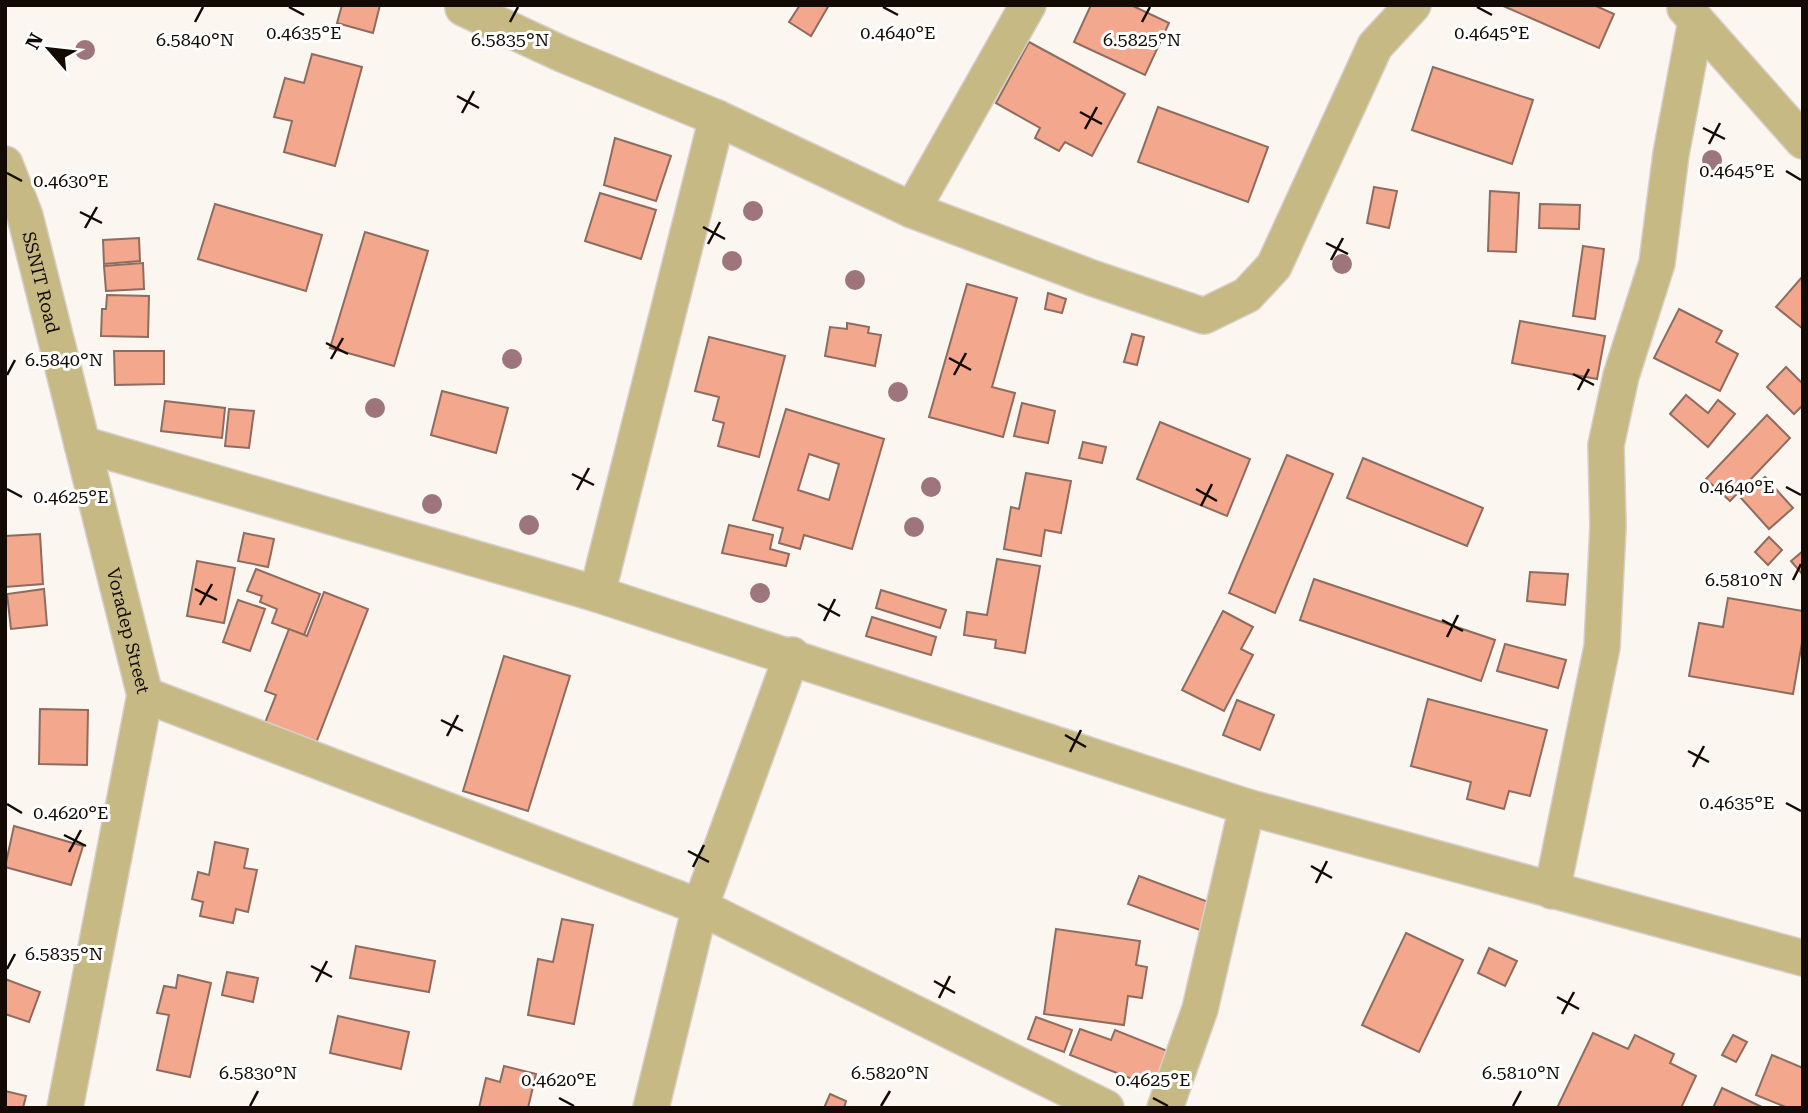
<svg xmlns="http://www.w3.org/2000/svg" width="1808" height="1113" viewBox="0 0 1808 1113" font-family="'Roboto Serif',serif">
  <rect width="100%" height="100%" fill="#fbf6f0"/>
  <!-- building -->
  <g fill="#f3a78c" stroke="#8e6c60" stroke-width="2" fill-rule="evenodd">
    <polygon points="342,5 380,5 373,33 337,23"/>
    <polygon points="800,5 829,5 811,36 789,22"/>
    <polygon points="1091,5 1131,5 1169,23 1145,75 1074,42"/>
    <polygon points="1501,5 1594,5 1614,14 1599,48"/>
    <polygon points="1029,42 1125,94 1092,156 1065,142 1059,151 1035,138 1040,128 996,103"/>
    <polygon points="312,54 362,67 335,166 284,152 292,121 274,117 285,78 304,83"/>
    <polygon points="1433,67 1533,100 1512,164 1412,130"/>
    <polygon points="1158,107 1268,147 1248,202 1138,162"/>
    <polygon points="615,138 671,156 656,201 604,185"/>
    <polygon points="1374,187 1397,191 1389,228 1367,223"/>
    <polygon points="1490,191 1519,193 1516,252 1488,251"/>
    <polygon points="600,193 656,210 641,259 585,241"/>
    <polygon points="215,204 322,235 306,291 198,259"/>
    <polygon points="1540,204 1580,205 1579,229 1539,228"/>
    <polygon points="365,232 428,251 394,366 330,348"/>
    <polygon points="139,238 140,261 104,264 103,240"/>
    <polygon points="1583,246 1604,249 1595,319 1573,316"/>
    <polygon points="143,263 144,289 106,291 104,266"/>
    <polygon points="1802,277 1803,277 1803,329 1776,307"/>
    <polygon points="967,284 1017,298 992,387 1015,393 1003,437 929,417"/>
    <polygon points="1048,293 1066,299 1062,313 1045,309"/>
    <polygon points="107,295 149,296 148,337 101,336 102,309 106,309"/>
    <polygon points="1679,309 1722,331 1716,342 1738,354 1720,391 1654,358"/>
    <polygon points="1520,321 1605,336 1597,379 1512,363"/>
    <polygon points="847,323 869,327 868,333 881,335 875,366 825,356 830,327 847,329"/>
    <polygon points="1132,334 1144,337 1137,365 1124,362"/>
    <polygon points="709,337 785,356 759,457 718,446 724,423 713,420 719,397 695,391"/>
    <polygon points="114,351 164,351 164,384 115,385"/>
    <polygon points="1786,367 1803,384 1803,405 1794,414 1767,387"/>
    <polygon points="442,391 508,408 496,453 431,435"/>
    <polygon points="1686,395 1708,413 1718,400 1735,414 1708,447 1670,414"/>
    <polygon points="165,401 225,408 222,438 161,431"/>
    <polygon points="1022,403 1055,411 1048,443 1014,436"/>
    <polygon points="229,409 254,411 249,448 225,446"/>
    <path d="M786 409 884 439 852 549 804 535 800 549 779 543 783 528 753 520ZM809 454 839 464 829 500 798 490Z"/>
    <polygon points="1767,415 1790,438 1730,501 1706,479"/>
    <polygon points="1160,422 1250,459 1227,516 1137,479"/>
    <polygon points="1083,442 1106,447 1102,463 1079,458"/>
    <polygon points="1287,455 1333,474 1275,613 1229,593"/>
    <polygon points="1363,458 1483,508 1467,546 1347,498"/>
    <polygon points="1026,473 1071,481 1061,533 1045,530 1041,556 1004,549 1011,507 1019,509"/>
    <polygon points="1765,477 1793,508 1769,529 1741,498"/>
    <polygon points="729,525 773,535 770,549 789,554 786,566 722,553"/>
    <polygon points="244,533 274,539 268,567 238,561"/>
    <polygon points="40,534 43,584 5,587 5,536"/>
    <polygon points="1769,537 1782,550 1768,565 1755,552"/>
    <polygon points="1803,551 1803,575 1791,561"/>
    <polygon points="997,559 1040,566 1025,653 995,648 996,640 964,635 967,612 987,615"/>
    <polygon points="197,561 235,568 224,623 187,616"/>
    <polygon points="256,569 320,594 304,635 272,623 277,609 260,602 262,596 247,591"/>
    <polygon points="1530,572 1568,574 1565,605 1527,601"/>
    <polygon points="1314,579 1495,640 1481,681 1300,620"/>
    <polygon points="44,589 47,625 11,629 7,594"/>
    <polygon points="881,590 946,610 940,628 876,608"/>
    <polygon points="324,592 368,609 314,748 263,728 276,695 265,691 289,629 307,636"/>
    <polygon points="1728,598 1803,611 1803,637 1793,694 1689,676 1699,623 1723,627"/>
    <polygon points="238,600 265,609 250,651 223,642"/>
    <polygon points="1223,611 1253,627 1241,649 1253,655 1224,711 1182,690"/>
    <polygon points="872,617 936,637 931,655 866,636"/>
    <polygon points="1505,644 1566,660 1558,688 1497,671"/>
    <polygon points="504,656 570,676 528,811 463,791"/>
    <polygon points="1428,699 1547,730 1530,796 1509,791 1504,809 1467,799 1471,782 1411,766"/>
    <polygon points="1237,700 1274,715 1260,750 1223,735"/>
    <polygon points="40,709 88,710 87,765 39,764"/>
    <polygon points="14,826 83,846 71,885 5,867"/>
    <polygon points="215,842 248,849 244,868 257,870 248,912 236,909 233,923 200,916 203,902 192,899 198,872 209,875"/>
    <polygon points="1139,876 1211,903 1200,930 1128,904"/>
    <polygon points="562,919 593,925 574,1024 528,1015 538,959 553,962"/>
    <polygon points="1056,929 1140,941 1136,965 1147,967 1142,998 1128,996 1124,1025 1044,1014"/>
    <polygon points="1406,933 1463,960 1419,1052 1362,1025"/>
    <polygon points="356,946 435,961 429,992 350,978"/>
    <polygon points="1489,948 1517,961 1505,986 1478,973"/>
    <polygon points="227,972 258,978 253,1002 222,995"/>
    <polygon points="178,975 211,983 190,1077 157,1070 169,1015 157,1013 164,986 176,988"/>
    <polygon points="5,979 40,992 29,1022 5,1014"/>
    <polygon points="338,1016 409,1032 401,1069 330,1053"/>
    <polygon points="1036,1017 1072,1030 1064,1052 1028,1039"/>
    <polygon points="1080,1029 1111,1040 1115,1030 1170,1052 1156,1088 1070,1055"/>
    <polygon points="1593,1033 1628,1049 1635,1035 1674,1054 1670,1063 1696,1076 1681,1108 1557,1108"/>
    <polygon points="1733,1035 1747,1042 1736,1062 1722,1055"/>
    <polygon points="1772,1055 1803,1068 1803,1108 1788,1108 1756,1095"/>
    <polygon points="504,1066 536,1074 528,1108 479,1108 486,1078 500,1082"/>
    <polygon points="1722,1088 1764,1108 1713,1108"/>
    <polygon points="5,1091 26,1096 23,1108 5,1108"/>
    <polygon points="830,1094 846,1101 844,1108 824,1108"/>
  </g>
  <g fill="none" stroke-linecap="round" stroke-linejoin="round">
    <!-- minor casing -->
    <g stroke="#d6d0ca" stroke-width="38">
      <g id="minor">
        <polyline points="463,8 562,54 717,118 912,210 1092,278 1204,316 1247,295 1274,266 1375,46 1413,5"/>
        <polyline points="1685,8 1803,141"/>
        <path id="s1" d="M5 164 25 216 145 695 65 1108"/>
        <polyline points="912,210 1028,5"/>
        <polyline points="82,444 597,594 1247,807 1803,958"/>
        <polyline points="597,594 717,118"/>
        <polyline points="145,695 700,907 1106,1108"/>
        <polyline points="1552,891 1602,647 1608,526 1606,445 1621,376 1657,263 1671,154 1696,21"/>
        <polyline points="651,1108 700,907 792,655"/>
        <polyline points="1165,1108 1200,1009 1247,807"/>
      </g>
    </g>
    <!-- minor -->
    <use href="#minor" stroke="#c6b984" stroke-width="35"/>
  </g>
  <!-- trees -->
  <g fill="#9f757c">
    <circle cx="85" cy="50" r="10"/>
    <circle cx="1712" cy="160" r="10"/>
    <circle cx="753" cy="211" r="10"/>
    <circle cx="732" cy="261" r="10"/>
    <circle cx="1342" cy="264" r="10"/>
    <circle cx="855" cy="280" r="10"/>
    <circle cx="512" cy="359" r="10"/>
    <circle cx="898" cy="392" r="10"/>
    <circle cx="375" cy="408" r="10"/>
    <circle cx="931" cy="487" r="10"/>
    <circle cx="432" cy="504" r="10"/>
    <circle cx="529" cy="525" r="10"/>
    <circle cx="914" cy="527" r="10"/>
    <circle cx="760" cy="593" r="10"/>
  </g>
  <!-- ticks -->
  <path fill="none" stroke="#130a03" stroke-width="2.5" d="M289 7 304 15M883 7 898 15M1477 7 1492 15M195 22 203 7M510 22 518 7M1142 22 1150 7M457 96 479 108M1080 112 1102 124M462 113 474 91M1703 128 1725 139M1085 129 1097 107M1709 144 1720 123M1786 171 1801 180M7 173 22 181M80 212 102 223M703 227 725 239M85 228 97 207M1326 243 1348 254M708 244 720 222M1331 260 1343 238M326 343 348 354M949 358 971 370M331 359 343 338M1573 374 1594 385M7 375 15 360M954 375 966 353M1578 390 1589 369M572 474 594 485M1786 487 1801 495M7 489 22 497M1196 489 1217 501M577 490 589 468M1201 506 1212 484M1793 580 1801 564M195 589 217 600M818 604 840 616M200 605 212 584M1442 620 1463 631M824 621 835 599M1447 637 1458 615M441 720 463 731M1065 735 1086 747M447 736 458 715M1688 751 1709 762M1070 752 1081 730M1693 767 1704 746M1786 803 1801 811M7 804 22 813M64 835 86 846M688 851 709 862M69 852 81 830M1311 866 1332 878M693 867 704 845M1316 883 1327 861M311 966 332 977M7 969 15 954M934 981 955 993M316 982 327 961M1557 997 1579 1009M939 998 950 976M1562 1014 1574 992M559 1098 574 1106M1153 1098 1168 1106M250 1106 258 1091M881 1106 890 1091M1513 1106 1521 1091"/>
  <g text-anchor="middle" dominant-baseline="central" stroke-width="6" stroke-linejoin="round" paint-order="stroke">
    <!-- street labels -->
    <g font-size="18" fill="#130a03" stroke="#fff">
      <text stroke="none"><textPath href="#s1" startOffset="124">SSNIT Road</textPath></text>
      <text stroke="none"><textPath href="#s1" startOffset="483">Voradep Street</textPath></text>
    </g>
  </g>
  <g font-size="18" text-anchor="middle" fill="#130a03" stroke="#fff" stroke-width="6" stroke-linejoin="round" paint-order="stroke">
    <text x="304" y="39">0.4635°E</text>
    <text x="898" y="39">0.4640°E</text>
    <text x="1492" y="39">0.4645°E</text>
    <text x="195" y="46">6.5840°N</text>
    <text x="510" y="46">6.5835°N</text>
    <text x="1142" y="46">6.5825°N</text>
    <text x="1737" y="177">0.4645°E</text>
    <text x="71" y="187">0.4630°E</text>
    <text x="64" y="366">6.5840°N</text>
    <text x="1737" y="493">0.4640°E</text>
    <text x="71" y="503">0.4625°E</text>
    <text x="1744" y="586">6.5810°N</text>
    <text x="1737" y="809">0.4635°E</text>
    <text x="71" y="819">0.4620°E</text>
    <text x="64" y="960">6.5835°N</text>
    <text x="258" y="1079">6.5830°N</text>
    <text x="890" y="1079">6.5820°N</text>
    <text x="1521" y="1079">6.5810°N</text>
    <text x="559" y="1086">0.4620°E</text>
    <text x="1153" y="1086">0.4625°E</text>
  </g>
  <!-- border -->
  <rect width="1808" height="1113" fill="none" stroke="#130a03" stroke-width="14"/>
  <!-- north arrow -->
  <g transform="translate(49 49) rotate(298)" stroke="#ffffff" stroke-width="5" paint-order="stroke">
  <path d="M0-5L12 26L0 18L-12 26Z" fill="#130a03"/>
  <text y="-10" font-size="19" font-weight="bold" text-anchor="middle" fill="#130a03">N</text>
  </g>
</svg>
